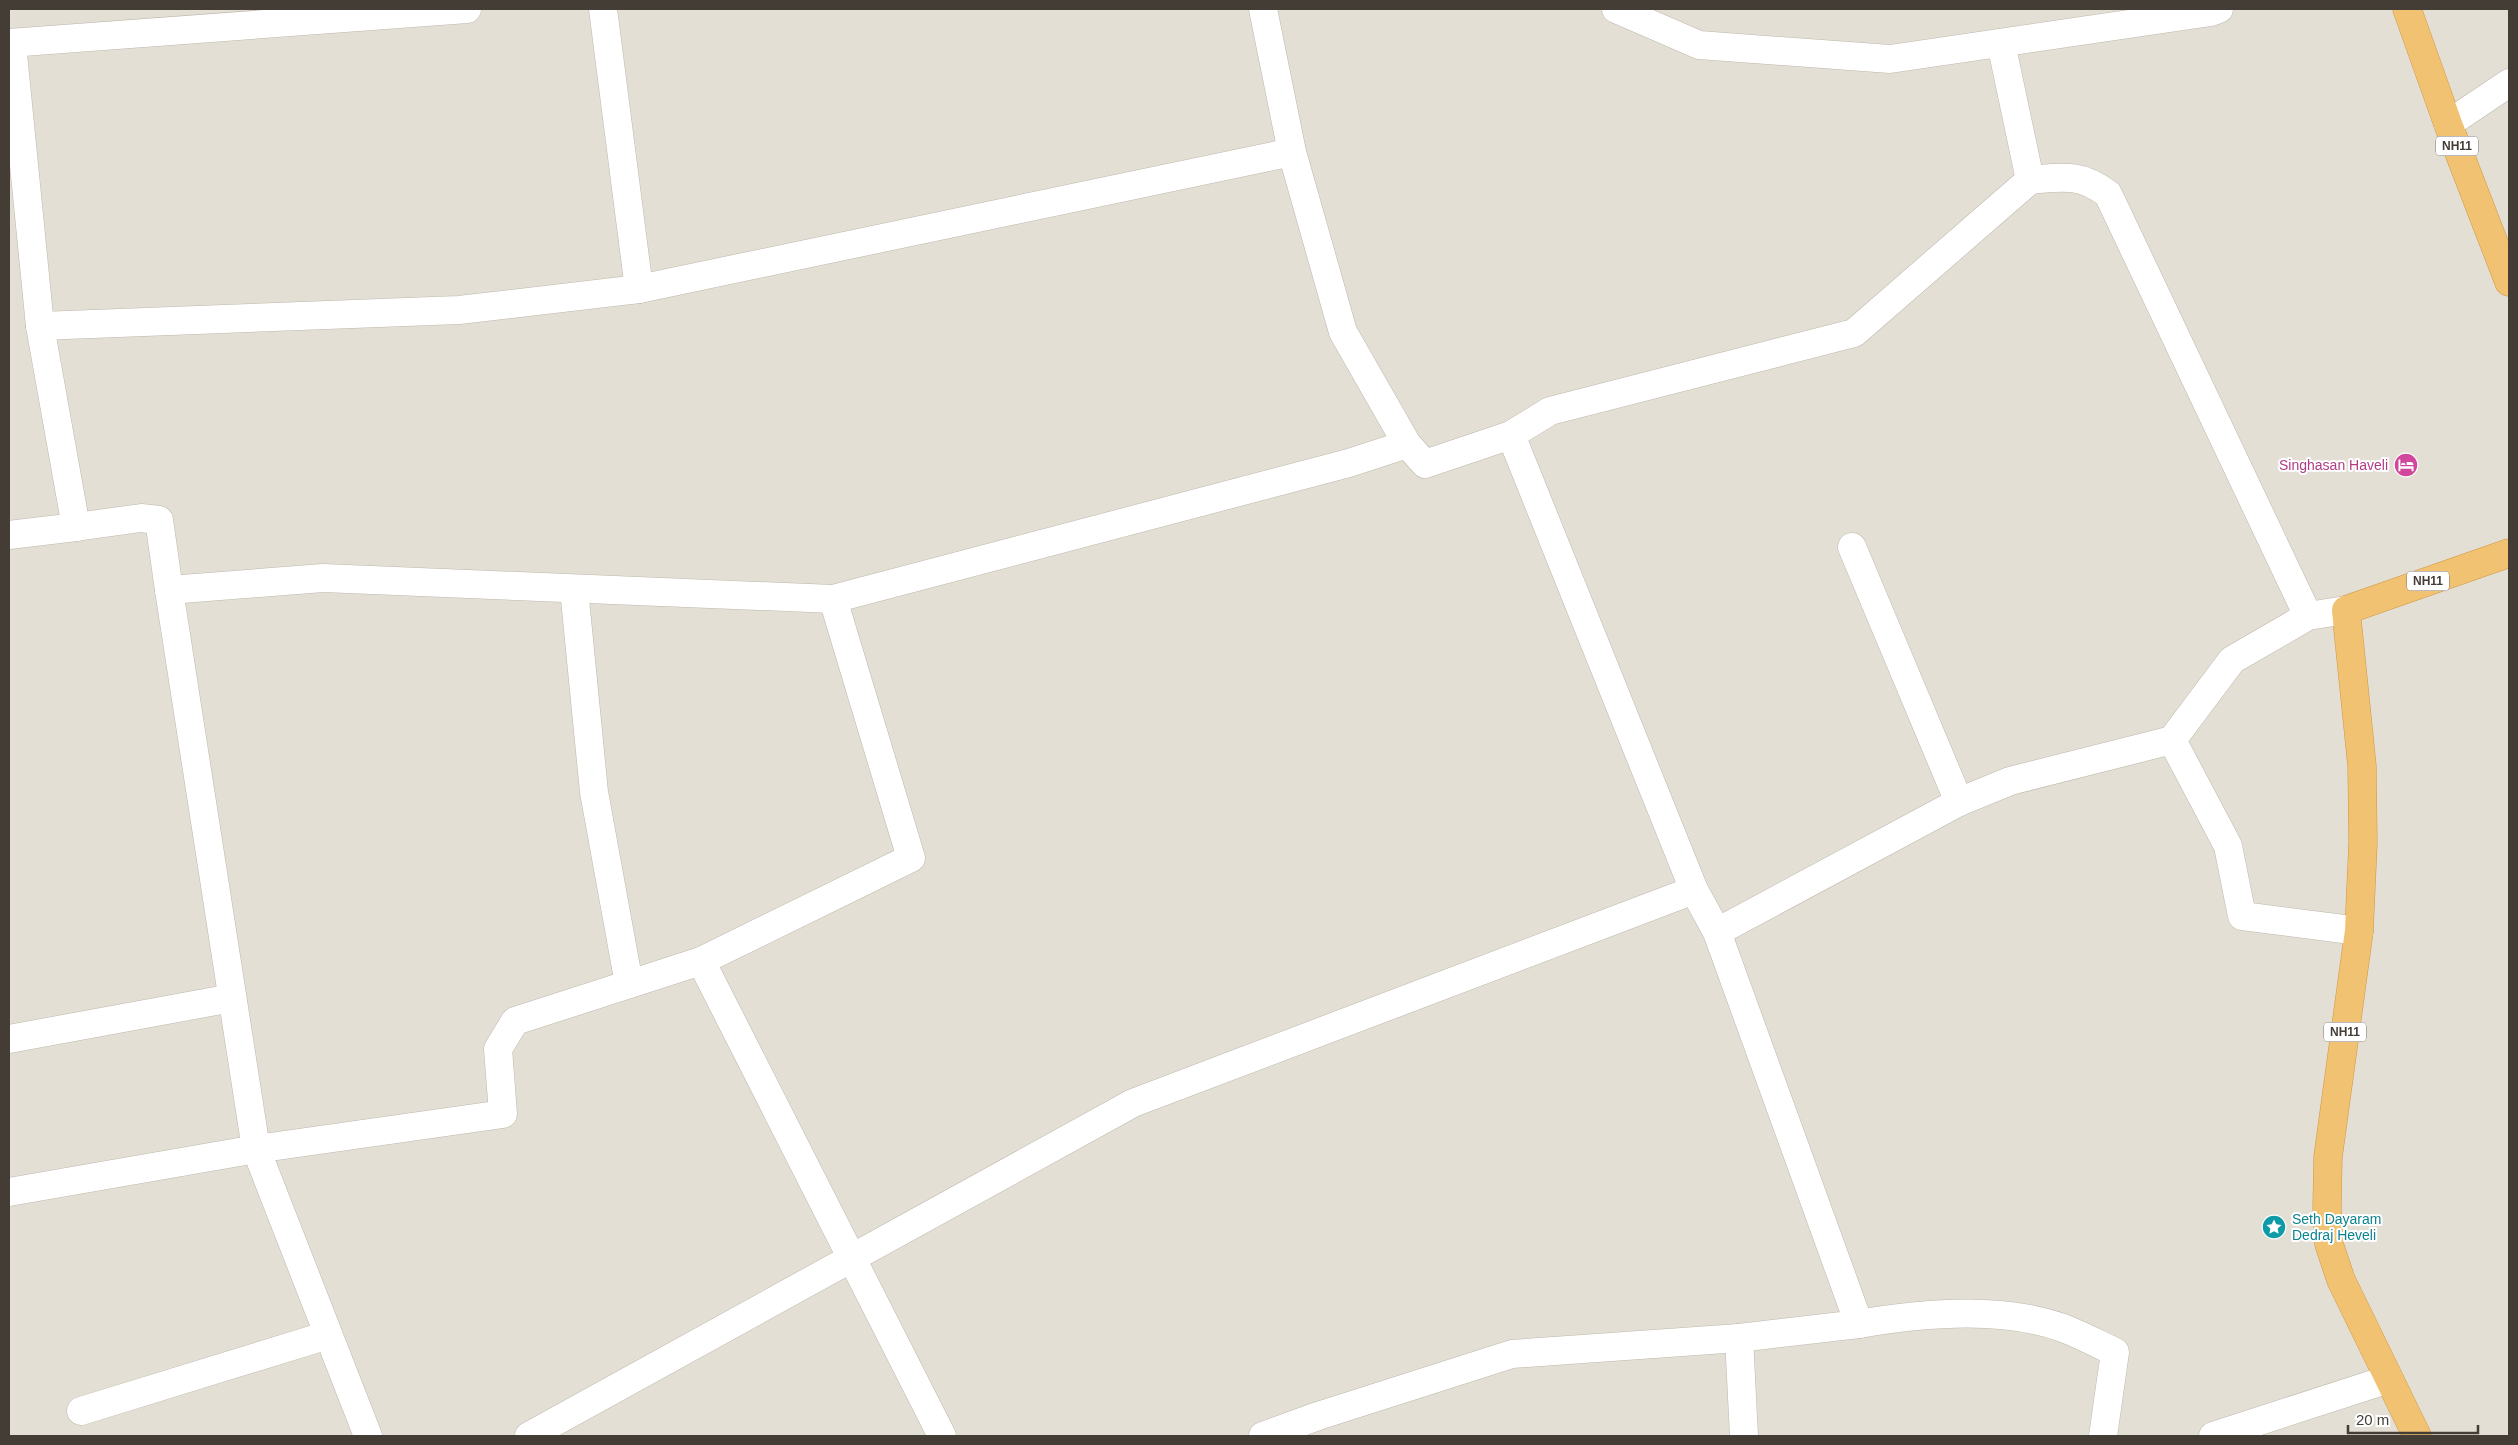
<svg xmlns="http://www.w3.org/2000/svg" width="2518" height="1445" viewBox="0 0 2518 1445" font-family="Arial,sans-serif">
  <rect width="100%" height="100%" fill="#f1ede6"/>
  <!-- residential -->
  <rect fill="#e4dfd4" x="9" y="9" width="2500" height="1427"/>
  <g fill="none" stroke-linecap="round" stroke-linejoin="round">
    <!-- street casing -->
    <g stroke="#beb7ac" stroke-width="29">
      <g id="street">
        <polyline points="603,9 639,289"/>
        <polyline points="1263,9 1292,152 1343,332 1407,444"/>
        <polyline points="1616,9 1699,45 1890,59 2211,12 2219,9"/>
        <polyline points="9,43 467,9"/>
        <polyline points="12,44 40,326 76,527 141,518 159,520 169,590 323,578 833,599 1349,463 1407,444 1425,464 1511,435 1550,411 1854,333 2030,180 2001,43"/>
        <polyline points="2448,124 2509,83"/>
        <path d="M2030 180C2063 177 2080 173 2108 194L2308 616"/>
        <polyline points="40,326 459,310 639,289 1292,152"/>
        <polyline points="1511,435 1694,890"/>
        <polyline points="9,535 76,527"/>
        <polyline points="1852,547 1959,802"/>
        <polyline points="574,589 594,792 629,984"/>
        <polyline points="2172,740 2228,846 2242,916 2359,931"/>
        <polyline points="1717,932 1859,1324 1739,1338 1744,1436"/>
        <polyline points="701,961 911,858 833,599"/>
        <polyline points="9,1039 232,998"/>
        <polyline points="9,1192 256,1149 169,590"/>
        <path d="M1859 1324C1922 1313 2002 1306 2063 1328 2081 1335 2098 1344 2115 1352L2103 1436"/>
        <polyline points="81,1411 328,1335"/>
        <polyline points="368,1436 256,1149 503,1114 498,1049 515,1021 701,961 942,1436"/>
        <polyline points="529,1436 1133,1103 1694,890 1717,932 1959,802 2010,781 2172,740 2232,660 2308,616 2346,610"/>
        <polyline points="1263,1436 1318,1416 1512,1354 1739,1338"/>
        <polyline points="2213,1436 2389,1379"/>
      </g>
    </g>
    <!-- highway casing -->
    <g stroke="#ce9743" stroke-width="29">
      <g id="highway">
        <polyline points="2407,9 2448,124 2509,282"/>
        <polyline points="2417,1436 2341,1280 2329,1244 2327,1208 2328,1157 2359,931 2363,843 2362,766 2346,610 2509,553"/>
      </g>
    </g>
    <!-- street -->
    <use href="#street" stroke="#fff" stroke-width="28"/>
    <!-- highway -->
    <use href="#highway" stroke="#f0c272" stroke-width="28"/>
  </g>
  <!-- icons -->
  <defs>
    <g id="hotel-disc" transform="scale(1.25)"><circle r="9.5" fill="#d1479c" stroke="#fff"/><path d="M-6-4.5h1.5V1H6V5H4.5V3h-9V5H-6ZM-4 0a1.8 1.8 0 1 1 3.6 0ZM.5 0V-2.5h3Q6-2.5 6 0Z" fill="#fff"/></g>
    <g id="sight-disc" transform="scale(1.25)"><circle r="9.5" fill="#0f9aa8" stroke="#fff"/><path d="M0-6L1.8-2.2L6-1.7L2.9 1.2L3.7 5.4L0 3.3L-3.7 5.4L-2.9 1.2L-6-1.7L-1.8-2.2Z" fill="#fff"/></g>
  </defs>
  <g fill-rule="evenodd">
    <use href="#hotel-disc" x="2406" y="465"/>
    <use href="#sight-disc" x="2274" y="1227"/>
  </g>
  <g text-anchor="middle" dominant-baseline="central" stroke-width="4" stroke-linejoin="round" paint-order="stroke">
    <!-- shield labels -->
    <g fill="#fff" stroke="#7b7772" stroke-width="1">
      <rect x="2436" y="136.5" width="42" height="19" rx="4"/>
      <rect x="2407" y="571.5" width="42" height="19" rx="4"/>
      <rect x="2324" y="1022.5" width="42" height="19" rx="4"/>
    </g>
    <g font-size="12" font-weight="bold" fill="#433d36">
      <text x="2457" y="146">NH11</text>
      <text x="2428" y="581">NH11</text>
      <text x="2345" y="1032">NH11</text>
    </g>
    <!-- hotel labels -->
    <g font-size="14" fill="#b23c85" stroke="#fff" text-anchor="end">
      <text x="2388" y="465">Singhasan Haveli</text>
    </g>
    <!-- culture labels -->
    <g font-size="14" fill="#0d838f" stroke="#fff" text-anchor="start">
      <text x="2292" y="1219">Seth Dayaram<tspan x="2292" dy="16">Dedraj Heveli</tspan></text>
    </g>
  </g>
  <!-- border -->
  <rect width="2518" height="1445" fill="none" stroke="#433d36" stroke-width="20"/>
  <!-- scale -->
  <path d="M2348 1425v8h130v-8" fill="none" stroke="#433d36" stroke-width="2.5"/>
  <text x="2356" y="1425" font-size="15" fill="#433d36" stroke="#ffffff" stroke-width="4" paint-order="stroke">20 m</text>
</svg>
